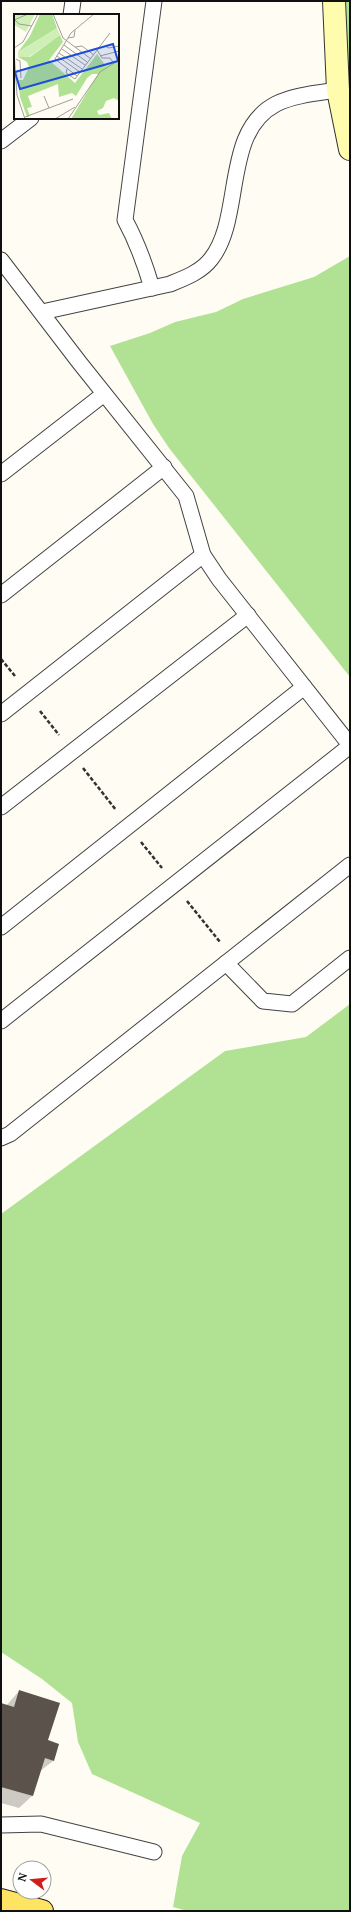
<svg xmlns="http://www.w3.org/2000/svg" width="351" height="1912" viewBox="0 0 351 1912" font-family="'PT Serif',serif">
  <rect width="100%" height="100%" fill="#fffdf3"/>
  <!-- forest -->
  <g fill="#b1e294">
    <polygon points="342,1 350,1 350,107"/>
    <polygon points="350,256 350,677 169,448 153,424 110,346 150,333 175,322 216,312 243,299 314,277"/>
    <polygon points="350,1004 350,1911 187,1911 173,1907 182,1856 200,1823 92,1774 78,1742 72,1703 42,1679 1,1652 1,1214 225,1051 306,1037"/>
  </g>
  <!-- shadow -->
  <polygon fill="#0003" points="19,1691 47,1741 53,1761 39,1772 32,1796 19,1808 1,1803 1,1704 6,1706"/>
  <!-- building -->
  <polygon fill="#5a524b" points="19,1690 60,1703 48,1740 59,1744 54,1761 45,1758 33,1796 1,1787 1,1703 14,1707"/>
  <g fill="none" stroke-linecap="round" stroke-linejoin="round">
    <!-- lane casing -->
    <g stroke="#434343" stroke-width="17">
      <g id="lane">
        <polyline points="71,15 73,1"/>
        <polyline points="1,141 31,118"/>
        <polyline points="1,260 79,362 186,496 203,555 219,579 350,745"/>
        <path d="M152 288C145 264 137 242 125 220L154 1"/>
        <path d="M42 312 170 284C185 278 201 272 211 259 244 217 222 132 276 104 294 95 318 93 338 90"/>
        <polyline points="1,474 104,394"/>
        <polyline points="1,595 164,467"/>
        <polyline points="1,714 203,555"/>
        <polyline points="1,807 248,615"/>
        <polyline points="1,927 304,687"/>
        <polyline points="226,963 263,1001 292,1004 350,958"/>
        <polyline points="1,1021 350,746"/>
        <polyline points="1,1138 10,1134 350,865"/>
        <polyline points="1,1825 41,1824 154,1852"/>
      </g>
    </g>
    <!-- secondary casing -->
    <g stroke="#323232" stroke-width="24">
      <polyline id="secondary" points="334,1 338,90 350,149"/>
    </g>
    <!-- primary casing -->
    <g stroke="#212121" stroke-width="24">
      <polyline id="primary" points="1,1900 42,1911"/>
    </g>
    <!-- path -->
    <g stroke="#323232" stroke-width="2.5" stroke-dasharray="4 2" stroke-linecap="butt">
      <polyline points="1,659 15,676"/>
      <polyline points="40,711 59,735"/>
      <polyline points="83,768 116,810"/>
      <polyline points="141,842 162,868"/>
      <polyline points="187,901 220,942"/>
    </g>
    <!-- lane -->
    <use href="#lane" stroke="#fff" stroke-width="15"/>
    <!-- secondary -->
    <use href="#secondary" stroke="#fffcae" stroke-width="22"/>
    <!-- primary -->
    <use href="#primary" stroke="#ffe463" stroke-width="22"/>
  </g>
  <!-- overview -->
  <g transform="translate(14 14)">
    <rect width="105" height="105" fill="#fffdf3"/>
    <path d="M0 0H21L12 18 0 11ZM43 14 46 21 42 24 15 43H4V38Z" fill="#d0efb7"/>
    <path d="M26 0H38L43 14 4 38 16 22ZM46 21 49 28 35 46 61 69 83 40 92 52 105 47V87L100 84 92 87 89 94 83 97 85 101 95 99 98 105H57L84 60H78L73 64 62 82 58 79 45 83 44 70 14 82 18 93 13 94 16 102 13 103 6 83 4 66H9L15 53 13 48 4 43H16Z" fill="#b1e294"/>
    <path fill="none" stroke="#9f9e98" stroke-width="1" d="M39 0 49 24 77 45M0 5 5 10 18 12M0 6 14 0M54 24 60 23 61 16M50 31 73 48M91 32 95 34 105 32M61 33 68 32 80 41M0 34 9 28 24 0M48 35 71 51M83 36 88 44H96L99 48M0 37 3 81 11 105M45 39 68 55M43 42 66 58M86 42 105 37M2 45 6 47 7 64M53 55 52 59 61 65 96 19M63 62 41 45 57 19 80 0M30 82 35 94M11 103 59 85M41 105 61 93M54 105 86 58 105 46"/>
    <path fill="#1d4ed8" fill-opacity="0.15" stroke="#1d4ed8" stroke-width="2" d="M99 30 104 47 6 75 1 58Z"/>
    <rect width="105" height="105" fill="none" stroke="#101010" stroke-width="2"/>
  </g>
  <!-- border -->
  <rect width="351" height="1912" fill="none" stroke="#101010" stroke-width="4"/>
  <!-- north arrow -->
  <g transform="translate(32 1880) rotate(286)"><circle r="19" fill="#ffffff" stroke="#9f9f9f"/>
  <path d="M0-3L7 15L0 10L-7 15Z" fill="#d11c17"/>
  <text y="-6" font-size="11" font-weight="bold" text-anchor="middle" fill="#101010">N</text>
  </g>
</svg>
